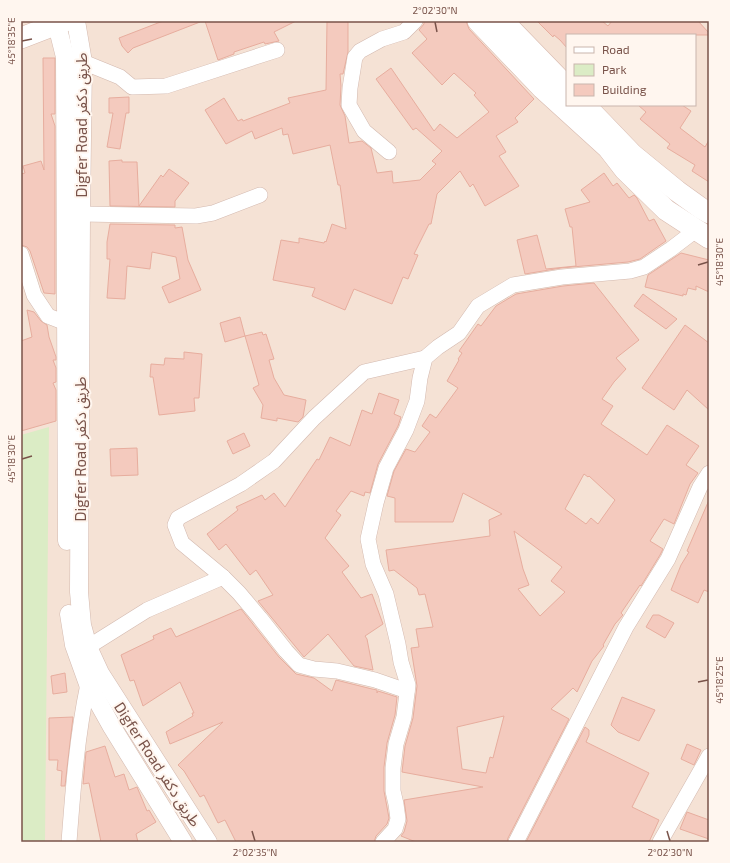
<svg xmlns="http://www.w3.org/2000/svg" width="730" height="863" viewBox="0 0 730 863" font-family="'Exo 2','Noto Sans Arabic',sans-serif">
  <rect width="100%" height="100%" fill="#fdf1e8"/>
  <!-- residential -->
  <path fill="#f5e2d5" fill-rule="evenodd" d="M21 21H709V842H21ZM567 35H695V105H567Z"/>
  <!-- green -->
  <polygon fill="#dbecc5" points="49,427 45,842 21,842 21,435"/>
  <!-- building -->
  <g fill="#f4cabe" stroke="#e7ad9e" fill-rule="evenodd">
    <polygon points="163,21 200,21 200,22 133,48 128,53 122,46 119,38"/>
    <polygon points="205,21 296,21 274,32 279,41 265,44 264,42 234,52 234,54 218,60"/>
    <polygon points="327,21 348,21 348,52 343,74 340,74 341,86 340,105 345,116 349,143 362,141 371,148 377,173 392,171 393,183 420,180 436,164 432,161 442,151 416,128 413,130 376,79 391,68 434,131 440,124 457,138 489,112 474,95 476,93 454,73 442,85 412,53 427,39 419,30 424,24 424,21 466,21 469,29 534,99 515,118 518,122 496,136 506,152 499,156 519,186 485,206 473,184 470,187 460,171 437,194 431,224 429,224 414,254 418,255 408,279 403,277 392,304 354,289 345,310 312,296 315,288 273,280 281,240 299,243 299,238 324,243 325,241 326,242 332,224 346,229 340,185 338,185 330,145 293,154 288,134 283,135 282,128 255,139 252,131 226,144 205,110 224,98 238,121 242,119 243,121 290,103 288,98 326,90"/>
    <polygon points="537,21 602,21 608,26 612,21 698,21 709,33 709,35 567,35 567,48 560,40 554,35 553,37"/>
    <polygon points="43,58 55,58 55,114 51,114 55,126 55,294 44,293 30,251 27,247 21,245 21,174 25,173 23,166 41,161 44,170"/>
    <polygon points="129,97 129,113 126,113 120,149 107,147 113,113 109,113 109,98"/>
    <polygon points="638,105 682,105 691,111 680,128 705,147 709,140 709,182 692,171 695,165 667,148 670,144 640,119 646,112"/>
    <polygon points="122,160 122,162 137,162 139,206 161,175 163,177 169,169 189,183 175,201 175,207 110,206 109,161"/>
    <polygon points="604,173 613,186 617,183 629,198 634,195 637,198 649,221 654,219 666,241 640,259 628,262 561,268 525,274 517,240 537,235 546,269 576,266 572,227 570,227 565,209 590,202 581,190"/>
    <polygon points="110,224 175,225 175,228 182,227 188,260 201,290 169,303 162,287 180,279 176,257 152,252 150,269 127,266 125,299 107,298 110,259 107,259 107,242"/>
    <polygon points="681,253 709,260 709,292 696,286 696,290 688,288 686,295 683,294 683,296 645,287 648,275"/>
    <path d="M594 283 639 340 616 358 626 369 614 382 602 399 613 406 601 424 647 455 667 425 699 446 686 465 698 473 690 484 674 524 664 519 650 541 663 549 660 555 641 586 640 585 621 613 623 615 615 624 603 645 604 646 592 661 577 692 573 688 551 709 569 719 508 838 507 842H416L401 836 404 832 407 821 404 800 483 787 402 772 405 746 413 718 417 686 411 648 419 647 416 629 433 627 425 594 419 595 417 588 394 570 389 571 386 550 490 536 489 520 502 514 463 493 453 522H395V498L387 496 394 471 406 449 415 452 430 432 422 426 430 414 436 418 458 388 447 381 459 360 458 359 462 353 459 351 478 324 481 326 496 306 516 294 563 286ZM584 474 588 477 589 476 615 500 598 524 591 518 586 524 565 509ZM514 531 562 567 551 581 565 592 540 616 518 589 529 585 523 569ZM504 716 493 758 490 757 486 773 462 769 457 727Z"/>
    <polygon points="643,294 677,319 666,329 634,306"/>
    <polygon points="27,310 34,312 41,321 47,325 49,337 56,357 56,360 53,360 56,368 56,382 53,383 56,390 56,421 21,431 21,341 32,337"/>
    <polygon points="240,317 245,336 225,342 220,323"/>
    <polygon points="685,325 709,343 709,410 687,390 674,410 642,388"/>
    <polygon points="262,332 263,335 266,334 274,359 269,360 274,378 284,395 306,400 303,417 298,422 277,418 277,421 261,418 263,405 253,388 259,385 245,336"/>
    <polygon points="184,352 202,354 199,398 194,398 195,411 159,415 153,377 150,377 151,364 164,365 165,358 184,359"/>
    <polygon points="379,393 399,400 394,414 401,417 398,426 378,464 370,493 365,492 364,496 351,491 336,511 341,515 325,538 349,566 342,572 361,598 372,594 383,624 365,636 367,639 373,670 354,666 328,634 304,657 258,601 273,595 256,570 250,575 226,544 219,550 207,534 238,510 236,507 262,495 265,500 274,493 285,507 317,459 319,460 330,437 350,446 362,410 372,414"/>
    <polygon points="244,433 250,446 233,454 227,441"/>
    <polygon points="137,448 138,475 111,476 110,449"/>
    <polygon points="709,500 709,592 704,590 698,603 671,590 681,565 689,552 687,551"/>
    <polygon points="241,609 279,657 296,674 314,678 332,691 336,680 372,689 377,690 377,693 378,691 397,697 395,715 387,743 384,767 384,791 389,818 387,824 376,836 374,842 236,842 225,820 218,823 204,795 200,797 184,771 178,765 223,722 170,744 166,732 193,716 192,713 194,713 180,682 143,706 134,680 130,681 121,655 154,639 153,636 171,628 176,637"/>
    <polygon points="653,615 659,615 674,623 665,638 646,627"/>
    <polygon points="65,673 67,692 53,694 51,676"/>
    <polygon points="622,697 655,710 639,741 618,732 611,725"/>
    <polygon points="73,717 65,786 61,786 62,771 57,770 58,760 49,760 49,718"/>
    <polygon points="585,727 589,730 589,735 586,742 649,773 632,807 659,820 649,842 526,842"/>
    <polygon points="687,744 701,750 694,765 681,759"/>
    <polygon points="105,746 115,777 124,774 129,790 137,787 147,811 149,810 156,822 136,834 138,842 101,842 89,783 83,784 86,752"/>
    <polygon points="687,812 709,820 709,839 680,829"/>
  </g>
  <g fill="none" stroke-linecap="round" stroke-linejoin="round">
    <!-- minor casing -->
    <g stroke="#d3b9af" stroke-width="16">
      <g id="minor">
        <polyline points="83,62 120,77 132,87 166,86 277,50"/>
        <polyline points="389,152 364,131 349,105 350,88 355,57 360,51 382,39 404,32 415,21"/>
        <polyline points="81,214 196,216 213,213 260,195"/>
        <polyline points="21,254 34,295 48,316 66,323"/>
        <polyline points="88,647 147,610 223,577"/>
        <polyline points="407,691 375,680 337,671 314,669 299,665 286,651 260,618 239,593 223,577 182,543 175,525 178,518 241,484 274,461 314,418 364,372 425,358"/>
        <path d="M69 842C73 789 77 736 88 684"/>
        <polyline points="383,842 395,829 398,819 396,804 393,791 393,768 396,744 404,717 408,685 401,662 398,644 386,594 373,564 368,539 376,503 386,468 406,430 417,401 420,378 425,358 438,347 459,333 478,306 513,285 562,277 630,271 644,267 671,249 696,230"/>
        <polyline points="516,842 626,627 668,559 700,487 709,473"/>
        <polyline points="660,842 709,756"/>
      </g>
    </g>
    <!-- tertiary casing -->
    <g stroke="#d3b9af" stroke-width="19">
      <g id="tertiary">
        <polyline points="56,21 65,57 67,541"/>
        <polyline points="76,21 83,62 81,214 79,592 82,625 88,647 100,673 208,842"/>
        <polyline points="69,614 74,645 88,684 112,727 183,842"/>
      </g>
    </g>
    <!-- secondary casing -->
    <g stroke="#d8baaf" stroke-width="22">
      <g id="secondary">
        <polyline points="478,21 542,88 608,148 625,170 666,210 709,238"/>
        <polyline points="503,21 567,87"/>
        <polyline points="21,38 65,21"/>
        <polyline points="585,105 633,155 677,191 702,209 709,213"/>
      </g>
    </g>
    <!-- minor -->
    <use href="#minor" stroke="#fff" stroke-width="15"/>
    <!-- tertiary -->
    <use href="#tertiary" stroke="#fff" stroke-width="18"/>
    <!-- secondary -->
    <use href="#secondary" stroke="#fff" stroke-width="21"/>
  </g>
  <!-- ticks -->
  <path fill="none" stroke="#79534a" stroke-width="1.5" d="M435 22 437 32M22 41 32 39M698 265 708 262M22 459 32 456M698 682 708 680M252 831 255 841M667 831 670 841"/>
  <g text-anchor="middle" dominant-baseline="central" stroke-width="4" stroke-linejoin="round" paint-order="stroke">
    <!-- street labels -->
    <g font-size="15" fill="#79534a" stroke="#fff6ef">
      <text transform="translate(81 125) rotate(-90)">Digfer Road طريق دكفر</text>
      <text transform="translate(80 449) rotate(-90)">Digfer Road طريق دكفر</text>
      <text transform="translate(158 764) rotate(57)">Digfer Road طريق دكفر</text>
    </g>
  </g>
  <!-- border -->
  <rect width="730" height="863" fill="none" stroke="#fff6ef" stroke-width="44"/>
  <!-- legend -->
  <rect x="566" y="34" width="130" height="72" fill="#fff6ef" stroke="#c9b5ad"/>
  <rect x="574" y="47" width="20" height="6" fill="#ffffff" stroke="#c9b5ad"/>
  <text x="602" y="54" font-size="12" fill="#79534a">Road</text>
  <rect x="574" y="64" width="20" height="12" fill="#dbecc5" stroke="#c9b5ad"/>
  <text x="602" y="74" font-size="12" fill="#79534a">Park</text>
  <rect x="574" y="84" width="20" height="12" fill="#f4cabe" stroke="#c9b5ad"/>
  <text x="602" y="94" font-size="12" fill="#79534a">Building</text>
  <rect x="22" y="22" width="686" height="819" fill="none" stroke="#79534a" stroke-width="1.5"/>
  <g font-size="10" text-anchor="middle" fill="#79534a">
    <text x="435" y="14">2°02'30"N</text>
    <text transform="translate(11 41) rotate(-90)" y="4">45°18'35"E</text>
    <text transform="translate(719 262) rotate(-90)" y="4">45°18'30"E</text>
    <text transform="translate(11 459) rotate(-90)" y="4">45°18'30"E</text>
    <text transform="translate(719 680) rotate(-90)" y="4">45°18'25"E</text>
    <text x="255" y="856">2°02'35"N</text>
    <text x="670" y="856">2°02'30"N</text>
  </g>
</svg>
